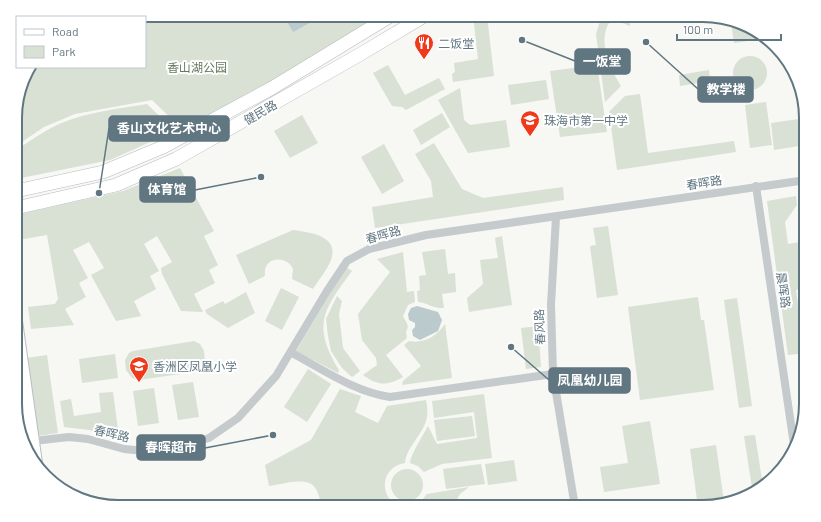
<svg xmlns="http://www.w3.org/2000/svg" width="821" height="522" viewBox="0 0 821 522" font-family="Barlow,'Noto Sans SC',sans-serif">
  <rect width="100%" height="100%" fill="#f7f7f4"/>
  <!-- green -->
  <g fill="#d9e0d4">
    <path d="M118 15H392L244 103 181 128 152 100 75 114 44 127 16 146C16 121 13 89 30 67H145V17H107Z"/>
    <polygon points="473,15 487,15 494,76 453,82 452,74 455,72 454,63 478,59"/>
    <path d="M606 15H629L630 26 615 20H611C596 40 610 68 621 86L605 102 596 34 599 24Z"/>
    <polygon points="731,23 753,30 755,40 734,43"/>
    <circle cx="750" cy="73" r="17"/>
    <polygon points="388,65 405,95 439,78 445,89 406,110 402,107 392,106 373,73"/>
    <polygon points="597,65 607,132 560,137 550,71"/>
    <polygon points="709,70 710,81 680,86 679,75"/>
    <polygon points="546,80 549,99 511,105 508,85"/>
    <polygon points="460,88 464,120 470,125 506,120 510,147 468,153 438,100"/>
    <polygon points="640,94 648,153 734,141 736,152 617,170 609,112 625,96"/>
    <polygon points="766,102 772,145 750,148 745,105"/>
    <path d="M147 104 175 131 110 160 16 179V150C30 141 44 131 59 124 86 112 118 109 147 104Z"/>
    <polygon points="442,113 450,127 421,145 413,130"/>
    <polygon points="302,115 318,143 290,158 274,131"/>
    <polygon points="806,118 806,145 774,150 771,123"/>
    <polygon points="434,143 462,189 483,198 563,187 564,200 375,228 372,207 433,197 431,181 415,154"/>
    <polygon points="384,144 404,181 382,194 361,157"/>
    <polygon points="180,168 214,231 204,236 218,265 209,270 215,283 194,294 203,312 181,311 162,274 161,268 172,262 157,236 144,244 159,271 150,276 156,289 134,301 141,316 116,321 91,275 104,268 89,242 73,250 88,278 79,283 86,297 65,309 74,325 31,329 28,307 55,304 58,299 47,235 18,240 16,239 16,215 123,191"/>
    <polygon points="796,196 797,205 785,222 788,244 806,241 806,288 796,290 805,353 788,355 767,201"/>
    <polygon points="608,226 618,295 597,298 590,246 596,245 593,228"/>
    <path d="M293 230C307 232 337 235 332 256 331 265 318 281 313 289L292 279 293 269 290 264C278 255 263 260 265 276L249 284 236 255Z"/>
    <polygon points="502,236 512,305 469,312 467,298 483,284 480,260 498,258 495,238"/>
    <path d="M445 249 448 274 455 273 456 292 442 294 444 308C434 309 428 303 418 302L417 291 420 290 419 276 426 275 422 252Z"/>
    <path d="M403 252 407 292 414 291 415 302 408 305 403 316C406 323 410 324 406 332L407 338 386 355 403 377C388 386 378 386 363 375L377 365 376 358 362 340 358 314 390 272 377 259Z"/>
    <path d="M346 267 352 271C323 310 312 325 339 370L338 373 296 351Z"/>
    <polygon points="281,288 299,297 282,330 265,321"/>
    <polygon points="246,292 255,313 228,328 207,314 205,310 223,301 225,304"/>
    <polygon points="337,296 342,301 339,314 343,348 360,371 352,377 342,368 331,351 328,336 326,319"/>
    <polygon points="698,297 701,320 704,320 714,390 640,400 628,307"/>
    <polygon points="737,298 752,406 739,408 724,300"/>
    <path d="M445 324 452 378 402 385 403 381 421 366 404 345 409 341C424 344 437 336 445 324Z"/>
    <polygon points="538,326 541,367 526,369 521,328"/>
    <polygon points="194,341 200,344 204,351 205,363 201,369 194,372 139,380 132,378 126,370 125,360 129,353 133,351"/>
    <polygon points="115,354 118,378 82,383 79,359"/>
    <polygon points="47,355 58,433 37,436 26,358"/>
    <polygon points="308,369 331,384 307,422 284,407"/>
    <polygon points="193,382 199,417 178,420 172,385"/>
    <polygon points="154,388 159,423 138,426 133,391"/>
    <path d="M340 389 361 396 355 412 378 423 387 406 426 400C427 405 428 412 427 417 424 434 406 447 405 463 379 467 378 501 403 507H354L348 504 322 507C320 501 319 494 316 489 308 475 281 485 269 486L265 465 311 440Z"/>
    <polygon points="113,392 119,437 89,430 64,427 60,401 71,399 74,416 101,412 99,393"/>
    <path d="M484 394 492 458 442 464 424 472 418 466 410 463C411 453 423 436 428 426L437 444 477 438 474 412 434 418 432 401Z"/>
    <polygon points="472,416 475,436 437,441 434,420"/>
    <polygon points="650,421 660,484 604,492 600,467 628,463 622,426"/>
    <polygon points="755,435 763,486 753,494 744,436"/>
    <polygon points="716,445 724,502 710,507 698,507 690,449"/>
    <polygon points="514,460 517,481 488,485 485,464"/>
    <polygon points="481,464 485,484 446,489 443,469"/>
    <circle cx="407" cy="485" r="16"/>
    <polygon points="469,487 460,494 453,507 424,507 422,500 427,494"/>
  </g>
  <!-- water -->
  <g fill="#bbcacc">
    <polygon points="287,15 324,15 293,32 285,18"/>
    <polygon points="417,306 438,312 442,320 438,331 420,340 413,336 412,330 415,327 415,323 409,320 408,314 411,308"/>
  </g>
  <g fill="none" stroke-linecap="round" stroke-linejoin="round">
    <!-- secondary casing -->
    <g stroke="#b9bfc3" stroke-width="14">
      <polyline id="secondary" points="16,321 36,463"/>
    </g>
    <!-- primary casing -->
    <g stroke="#b8bdc0" stroke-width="14">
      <g id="primary">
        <polyline points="16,191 103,172 163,147 272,88 392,15"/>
        <polyline points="16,208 116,185 176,159 359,55 426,15"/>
      </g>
    </g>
    <!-- street -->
    <g stroke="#c5cacc" stroke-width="8">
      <polyline points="756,186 794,445"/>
      <polyline points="556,217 551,305 553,374 575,507"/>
      <path d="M292 353C322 369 355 392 390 397L553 374"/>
      <polyline points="33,441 69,437 88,439 124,449 145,451 165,450 209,438 238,418 276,376 327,291 347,261 369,249 426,235 806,180"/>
    </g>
    <!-- secondary -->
    <use href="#secondary" stroke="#fff" stroke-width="12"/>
    <!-- primary -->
    <use href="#primary" stroke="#fff" stroke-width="13"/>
  </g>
  <!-- icons -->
  <defs>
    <g id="restaurant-pin" transform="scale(1)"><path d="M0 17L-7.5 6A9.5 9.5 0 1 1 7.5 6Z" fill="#f0391b" stroke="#fff"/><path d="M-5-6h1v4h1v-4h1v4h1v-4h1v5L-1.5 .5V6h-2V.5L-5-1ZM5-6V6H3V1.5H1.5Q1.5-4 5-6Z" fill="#fff"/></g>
    <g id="school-pin" transform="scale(1)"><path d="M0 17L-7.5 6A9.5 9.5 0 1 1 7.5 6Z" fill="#f0391b" stroke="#fff"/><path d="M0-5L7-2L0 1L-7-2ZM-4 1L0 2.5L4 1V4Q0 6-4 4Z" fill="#fff"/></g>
  </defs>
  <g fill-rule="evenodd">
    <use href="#restaurant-pin" x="424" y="43"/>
    <use href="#school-pin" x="530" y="120"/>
    <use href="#school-pin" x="139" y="366"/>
  </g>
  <g text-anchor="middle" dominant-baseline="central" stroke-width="4" stroke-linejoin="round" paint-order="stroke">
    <!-- poi labels -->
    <g font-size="12" fill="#607681" stroke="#fff" text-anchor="start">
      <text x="438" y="43">二饭堂</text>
      <text x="544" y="120">珠海市第一中学</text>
      <text x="153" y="366">香洲区凤凰小学</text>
    </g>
    <!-- park labels -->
    <g font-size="12" fill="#66795f" stroke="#fff">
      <text x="197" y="67">香山湖公园</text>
    </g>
    <!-- street labels -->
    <g font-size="12" fill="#607681" stroke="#fff">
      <text transform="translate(260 112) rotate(-30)">健民路</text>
      <text transform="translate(704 182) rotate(-9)">春晖路</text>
      <text transform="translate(383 234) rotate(-16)">春晖路</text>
      <text transform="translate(784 290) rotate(82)">晨晖路</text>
      <text transform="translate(539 327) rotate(-92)">春风路</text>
      <text transform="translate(112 433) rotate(13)">春晖路</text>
    </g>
  </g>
  <!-- crop -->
  <path d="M0 0H821V522H0ZM118 22H703A96 96 0 0 1 799 118V404A96 96 0 0 1 703 500H118A96 96 0 0 1 22 404V118A96 96 0 0 1 118 22Z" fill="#fff" fill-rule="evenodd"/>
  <path fill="none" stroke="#607681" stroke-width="2" d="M118 22H703A96 96 0 0 1 799 118V404A96 96 0 0 1 703 500H118A96 96 0 0 1 22 404V118A96 96 0 0 1 118 22Z"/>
  <!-- callouts -->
  <path fill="none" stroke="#607681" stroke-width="1.5" d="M522 40L575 61M646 42L698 89M99 193L109 128M261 177L195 190M511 347L549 380M273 435L205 448"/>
  <g fill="#607681" stroke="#fff" stroke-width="1.5">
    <circle cx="522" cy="40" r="4"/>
    <circle cx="646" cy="42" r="4"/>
    <circle cx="99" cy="193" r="4"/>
    <circle cx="261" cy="177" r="4"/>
    <circle cx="511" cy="347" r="4"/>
    <circle cx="273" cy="435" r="4"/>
  </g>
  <g fill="#607681" stroke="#607681" stroke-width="1.5">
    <rect x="575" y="49" width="55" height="25" rx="4"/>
    <rect x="698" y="77" width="55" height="25" rx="4"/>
    <rect x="109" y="116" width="120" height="25" rx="4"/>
    <rect x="140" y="177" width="55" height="25" rx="4"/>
    <rect x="549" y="368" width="81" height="25" rx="4"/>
    <rect x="137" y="435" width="68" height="25" rx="4"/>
  </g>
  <g font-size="13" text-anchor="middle" font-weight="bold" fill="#fff">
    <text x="602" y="66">一饭堂</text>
    <text x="726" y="94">教学楼</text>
    <text x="169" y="133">香山文化艺术中心</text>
    <text x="167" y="194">体育馆</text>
    <text x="590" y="385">凤凰幼儿园</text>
    <text x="171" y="452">春晖超市</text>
  </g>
  <!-- legend -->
  <rect x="16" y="16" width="130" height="52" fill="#ffffff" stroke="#bfc8cd"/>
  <rect x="24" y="29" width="20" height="6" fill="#ffffff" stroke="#bfc8cd"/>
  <text x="52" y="36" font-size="12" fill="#607681">Road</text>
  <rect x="24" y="46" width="20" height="12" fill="#d9e0d4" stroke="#bfc8cd"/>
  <text x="52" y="56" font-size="12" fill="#607681">Park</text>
  <!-- scale -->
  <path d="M677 34v6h104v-6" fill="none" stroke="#607681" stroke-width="2"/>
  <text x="683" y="34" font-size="12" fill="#607681" stroke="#ffffff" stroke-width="3" paint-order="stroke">100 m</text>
</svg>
